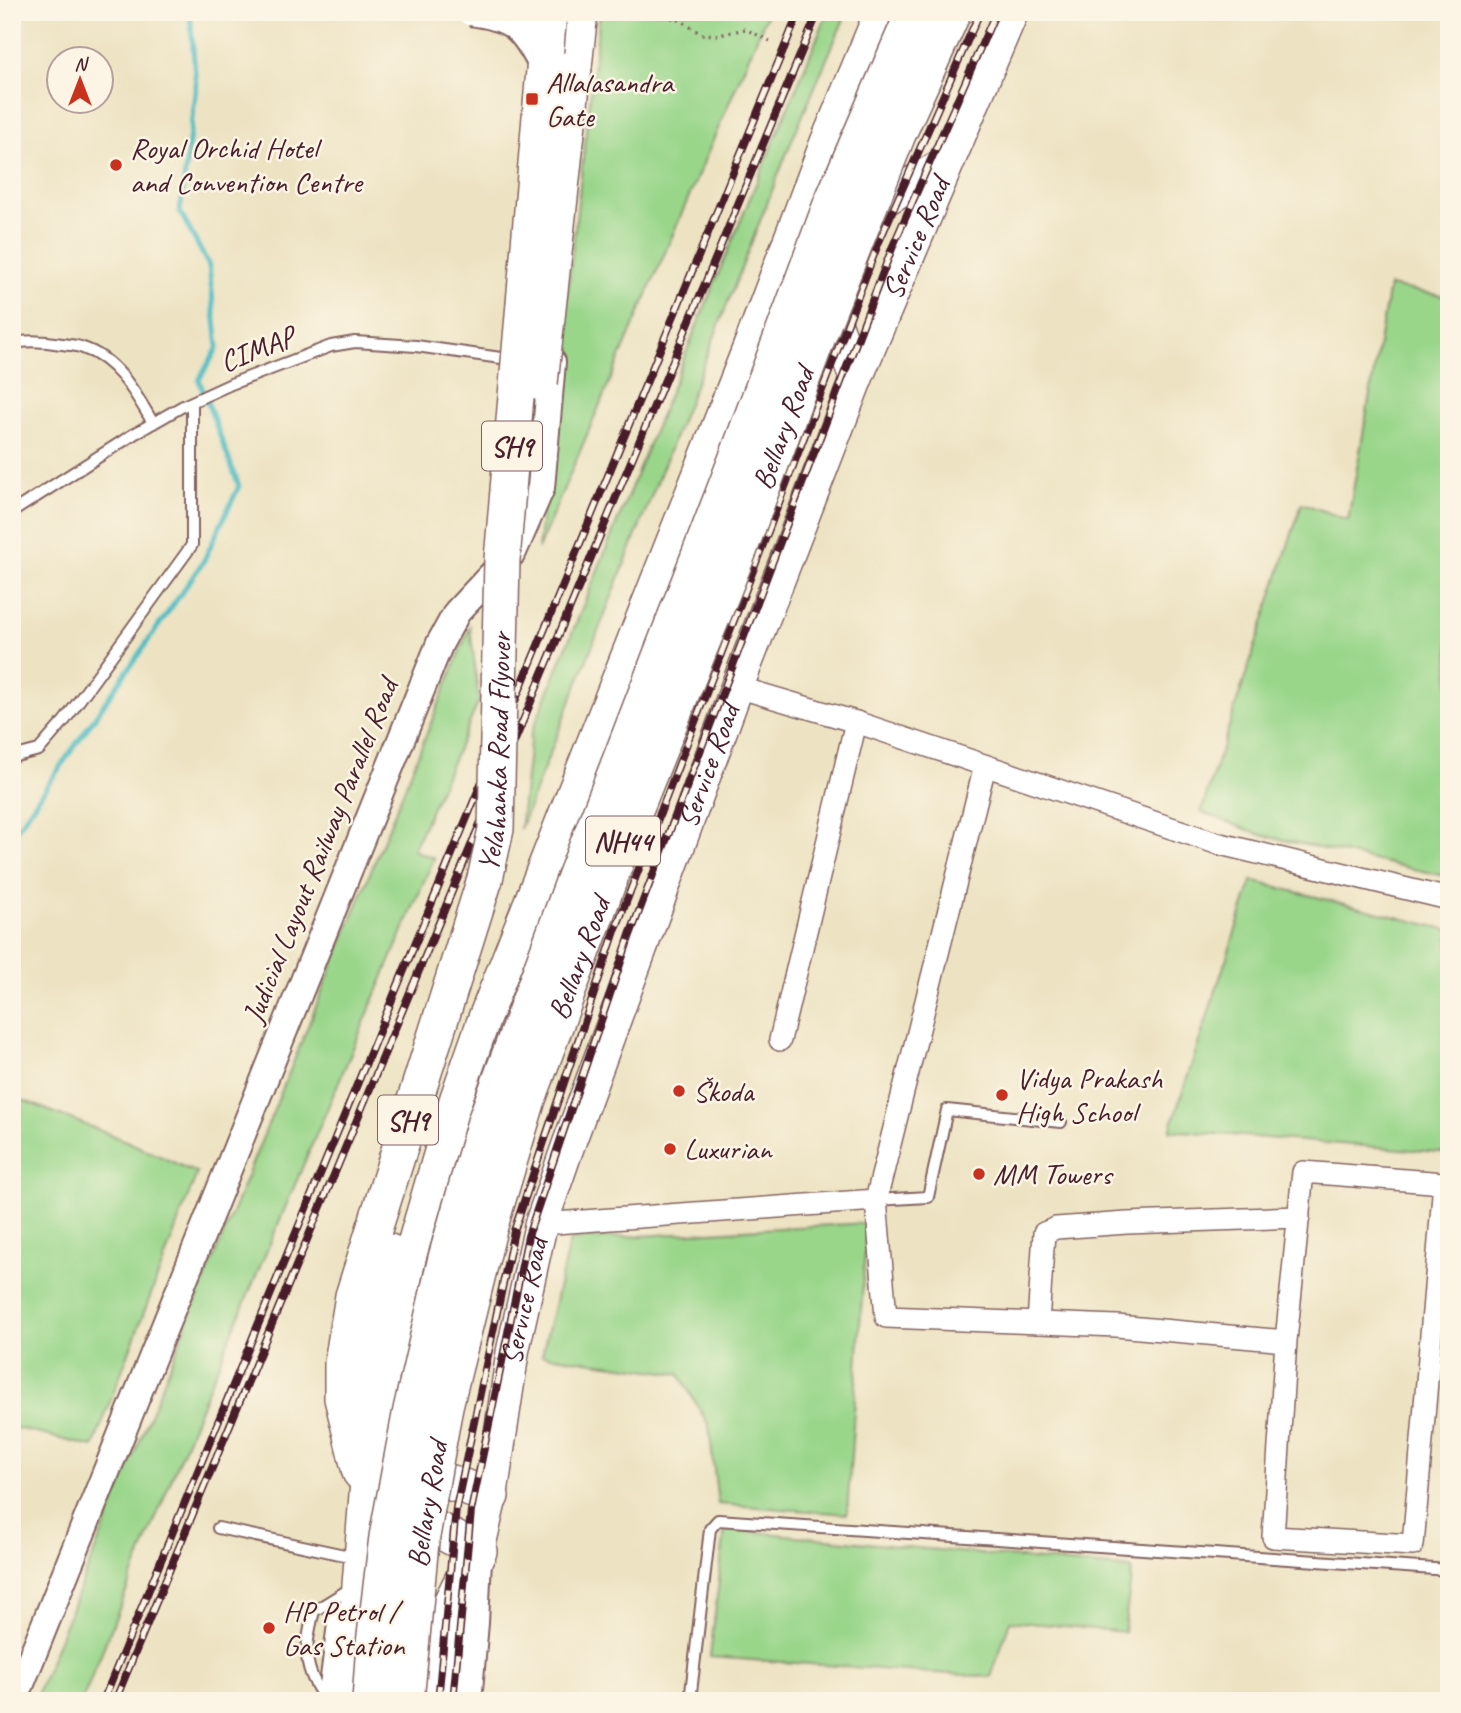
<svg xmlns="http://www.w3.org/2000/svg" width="1461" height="1713" viewBox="0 0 1461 1713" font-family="Caveat,sans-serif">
  <rect width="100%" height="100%" fill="#fcf5e5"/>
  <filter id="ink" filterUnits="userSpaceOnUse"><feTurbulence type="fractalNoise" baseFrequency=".0143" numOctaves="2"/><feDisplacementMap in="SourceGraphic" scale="14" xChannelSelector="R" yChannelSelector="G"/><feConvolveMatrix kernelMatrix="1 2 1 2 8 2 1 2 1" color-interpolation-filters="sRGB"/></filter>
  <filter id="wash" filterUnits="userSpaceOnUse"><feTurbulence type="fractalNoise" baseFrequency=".00686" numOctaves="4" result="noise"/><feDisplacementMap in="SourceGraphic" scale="28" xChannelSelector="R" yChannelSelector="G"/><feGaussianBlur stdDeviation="1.57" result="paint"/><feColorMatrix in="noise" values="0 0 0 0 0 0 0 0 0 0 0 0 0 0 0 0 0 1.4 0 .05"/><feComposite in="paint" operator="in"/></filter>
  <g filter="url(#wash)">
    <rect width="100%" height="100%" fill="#ede3c3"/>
    <!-- green -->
    <g fill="#99d68a" stroke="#727a5a" stroke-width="2">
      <polygon points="600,12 768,12 538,549"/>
      <polygon points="828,12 847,12 792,140 520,829 531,734 714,284"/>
      <polygon points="1389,286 1449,297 1449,877 1261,835 1201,812 1302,503 1348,520"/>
      <polygon points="470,627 479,701 413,850 434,858 202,1403 82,1701 34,1701"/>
      <polygon points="1252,881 1449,930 1449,1153 1170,1130"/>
      <polygon points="12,1096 124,1140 197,1173 93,1447 12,1427"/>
      <polygon points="867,1223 847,1514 718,1504 709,1426 679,1374 542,1355 570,1240"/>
      <polygon points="725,1529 1132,1569 1124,1632 1010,1621 991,1677 710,1657"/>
    </g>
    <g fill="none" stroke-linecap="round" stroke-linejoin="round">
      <!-- stream -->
      <polyline stroke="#4dbcc3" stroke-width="5" points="12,836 203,562 239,486 199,380 218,347 209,266 180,212 196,86 190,12"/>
    </g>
  </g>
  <g filter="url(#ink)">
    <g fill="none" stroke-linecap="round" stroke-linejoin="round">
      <!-- service casing -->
      <g stroke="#836460" stroke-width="14">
        <g id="service">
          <polyline points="12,276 13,276"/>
          <path d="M12 343C29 340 45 341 62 344 68 345 77 345 83 348 117 359 136 394 153 423"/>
          <polyline points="12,512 134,434 183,406 231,384 331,346 355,342 416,346 515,360"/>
          <polyline points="12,757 39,750 65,720 192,545 192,403"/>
          <polyline points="876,1200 928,1197 947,1110 1061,1122"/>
          <polyline points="218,1528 349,1556"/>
          <path d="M327 1701C302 1669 304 1649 314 1611L345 1592"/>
          <polyline points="690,1701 710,1529 718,1520 1449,1570"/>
        </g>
      </g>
      <!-- minor casing -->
      <g stroke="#836460" stroke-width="24">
        <g id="minor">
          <polyline points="737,687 856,722 1216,843 1449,899"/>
          <polyline points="985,766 876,1200 886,1317 1117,1326 1286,1341 1303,1172 1444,1183 1413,1545 1273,1537 1286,1341"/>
          <polyline points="780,1040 856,722"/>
          <polyline points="541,1224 876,1200"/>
          <polyline points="1038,1323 1044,1233 1056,1228 1127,1223 1299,1217"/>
        </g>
      </g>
      <!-- tertiary casing -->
      <g stroke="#836460" stroke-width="30">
        <g id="tertiary">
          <polyline points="14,1701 440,643 457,612 513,552 541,488 552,362"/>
          <polyline points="331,1701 342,1616"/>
          <polyline points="468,1701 475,1623 478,1559"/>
        </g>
      </g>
      <!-- secondary casing -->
      <g stroke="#836460" stroke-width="35">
        <g id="secondary">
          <polyline points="855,216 876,205 947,162"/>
          <polyline points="813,300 831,310 856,379"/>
          <polyline points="379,1406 410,1256 456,1099 484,1019 752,340 827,141 881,12"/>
          <path id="s1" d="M478 1551 491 1496 513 1350 541 1224 568 1146 737 687 856 379 1012 12"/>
        </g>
      </g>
      <!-- primary casing -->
      <g stroke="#836460" stroke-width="38">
        <g id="primary">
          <polyline points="574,67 580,12"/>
          <path d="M390 1252C374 1310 355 1380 387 1436 390 1441 393 1449 398 1454 422 1477 460 1485 491 1496"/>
          <polyline points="478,1551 406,1513 369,1482 360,1472 342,1398 342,1363 353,1296 485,879"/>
        </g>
      </g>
      <!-- trunk casing -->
      <g stroke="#836460" stroke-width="40">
        <g id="trunk">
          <polyline points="352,1701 369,1482 376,1417"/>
          <polyline points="433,1701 442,1623 478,1551"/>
        </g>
      </g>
      <!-- path -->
      <polyline stroke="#836460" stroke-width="3.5" stroke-dasharray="2 5" stroke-linecap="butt" points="651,12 680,20 701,34 719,35 745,29 770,41"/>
      <!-- service -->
      <use href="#service" stroke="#fff" stroke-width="10"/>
      <!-- minor -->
      <use href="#minor" stroke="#fff" stroke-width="21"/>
      <!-- tertiary -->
      <use href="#tertiary" stroke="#fff" stroke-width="26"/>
      <!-- secondary -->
      <use href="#secondary" stroke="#fff" stroke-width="32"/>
      <!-- primary -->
      <use href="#primary" stroke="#fff" stroke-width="35"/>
      <!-- trunk -->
      <use href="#trunk" stroke="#fff" stroke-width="37"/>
      <!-- rail casing -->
      <g stroke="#4a1f2b" stroke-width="8">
        <g id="rail">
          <polyline points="103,1701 799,12"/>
          <polyline points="115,1701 818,12"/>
          <polyline points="438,1701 456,1508 514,1231 615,931 878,244 980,12"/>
          <polyline points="453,1701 471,1511 528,1236 630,935 893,246 996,12"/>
        </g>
      </g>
      <!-- rail -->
      <use href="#rail" stroke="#fcf5e5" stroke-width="5" stroke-dasharray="16" stroke-linecap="butt"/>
      <!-- tertiary-bridge casing -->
      <g stroke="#836460" stroke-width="30" stroke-linecap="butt">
        <path id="tertiary-bridge" d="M470 12C514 17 523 29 543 67"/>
      </g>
      <!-- primary-bridge casing -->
      <g stroke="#836460" stroke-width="38" stroke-linecap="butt">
        <g id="primary-bridge">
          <polyline points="540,383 574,67"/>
          <path id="s2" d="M485 879 496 829 502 560 549 12"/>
        </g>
      </g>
      <!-- trunk-bridge casing -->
      <g stroke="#836460" stroke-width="40" stroke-linecap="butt">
        <g id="trunk-bridge">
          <polyline points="371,1701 375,1644 388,1537 412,1410 447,1258 486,1122 575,880 736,463 833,202 915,12"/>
          <path id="s3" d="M405 1701 420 1542 444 1406 488 1229 527 1099 635 807 739 548 816 339 897 134 952 12"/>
        </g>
      </g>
      <!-- tertiary-bridge -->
      <use href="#tertiary-bridge" stroke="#fff" stroke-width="26"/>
      <!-- primary-bridge -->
      <use href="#primary-bridge" stroke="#fff" stroke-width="35"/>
      <!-- trunk-bridge -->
      <use href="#trunk-bridge" stroke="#fff" stroke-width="37"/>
    </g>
  </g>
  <!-- markers -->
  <g fill="#c8321e" stroke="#fcf5e5" stroke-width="2.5">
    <rect x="525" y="92" width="14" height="14" rx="3.5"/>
    <circle cx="116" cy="165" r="7"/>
    <circle cx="679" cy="1091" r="7"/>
    <circle cx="1002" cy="1095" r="7"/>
    <circle cx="670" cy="1149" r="7"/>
    <circle cx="979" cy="1174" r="7"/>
    <circle cx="269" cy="1628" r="7"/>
  </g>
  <g text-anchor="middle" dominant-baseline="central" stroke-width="5" stroke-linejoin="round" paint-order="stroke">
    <!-- shield labels -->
    <g fill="#fcf5e5" stroke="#7f5f63" stroke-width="2">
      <rect x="482" y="421.5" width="60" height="49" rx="5"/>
      <rect x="586" y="816.5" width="74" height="49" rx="5"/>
      <rect x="378" y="1095.5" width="60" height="49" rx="5"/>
    </g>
    <g font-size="28" font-weight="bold" fill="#4a1f2b">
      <text x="512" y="446">SH9</text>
      <text x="623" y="841">NH44</text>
      <text x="408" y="1120">SH9</text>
    </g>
    <!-- poi labels -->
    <g font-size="30" fill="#4a1f2b" stroke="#fcf5e5" text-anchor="start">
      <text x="546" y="82">Allalasandra<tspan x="546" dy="34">Gate</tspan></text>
      <text x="130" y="148">Royal Orchid Hotel<tspan x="130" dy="34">and Convention Centre</tspan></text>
      <text x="1016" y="1078">Vidya Prakash<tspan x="1016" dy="34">High School</tspan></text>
      <text x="693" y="1091">Škoda</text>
      <text x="684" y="1149">Luxurian</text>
      <text x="993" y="1174">MM Towers</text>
      <text x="283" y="1611">HP Petrol /<tspan x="283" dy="34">Gas Station</tspan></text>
    </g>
    <!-- street labels -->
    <g font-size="30" fill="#4a1f2b" stroke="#fcf5e5">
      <text stroke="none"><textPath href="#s1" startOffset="1388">Service Road</textPath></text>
      <text transform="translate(257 349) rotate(-21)">CIMAP</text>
      <text stroke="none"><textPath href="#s3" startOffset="1334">Bellary Road</textPath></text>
      <text stroke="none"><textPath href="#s2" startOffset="128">Yelahanka Road Flyover</textPath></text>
      <text stroke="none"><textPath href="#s1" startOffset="821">Service Road</textPath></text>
      <text transform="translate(320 851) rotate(-68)">Judicial Layout Railway Parallel Road</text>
      <text stroke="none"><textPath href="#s3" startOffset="766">Bellary Road</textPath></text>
      <text stroke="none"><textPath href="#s1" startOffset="254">Service Road</textPath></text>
      <text stroke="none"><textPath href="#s3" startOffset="198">Bellary Road</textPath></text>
    </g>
  </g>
  <!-- margin -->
  <rect width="1461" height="1713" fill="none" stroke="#fcf5e5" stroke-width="42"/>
  <!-- north arrow -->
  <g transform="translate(80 80)"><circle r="33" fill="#fcf5e5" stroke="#b59f9b" stroke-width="2"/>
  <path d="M0-5L12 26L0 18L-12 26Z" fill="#c8321e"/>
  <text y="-10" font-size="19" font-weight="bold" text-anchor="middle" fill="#4a1f2b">N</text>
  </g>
</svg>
